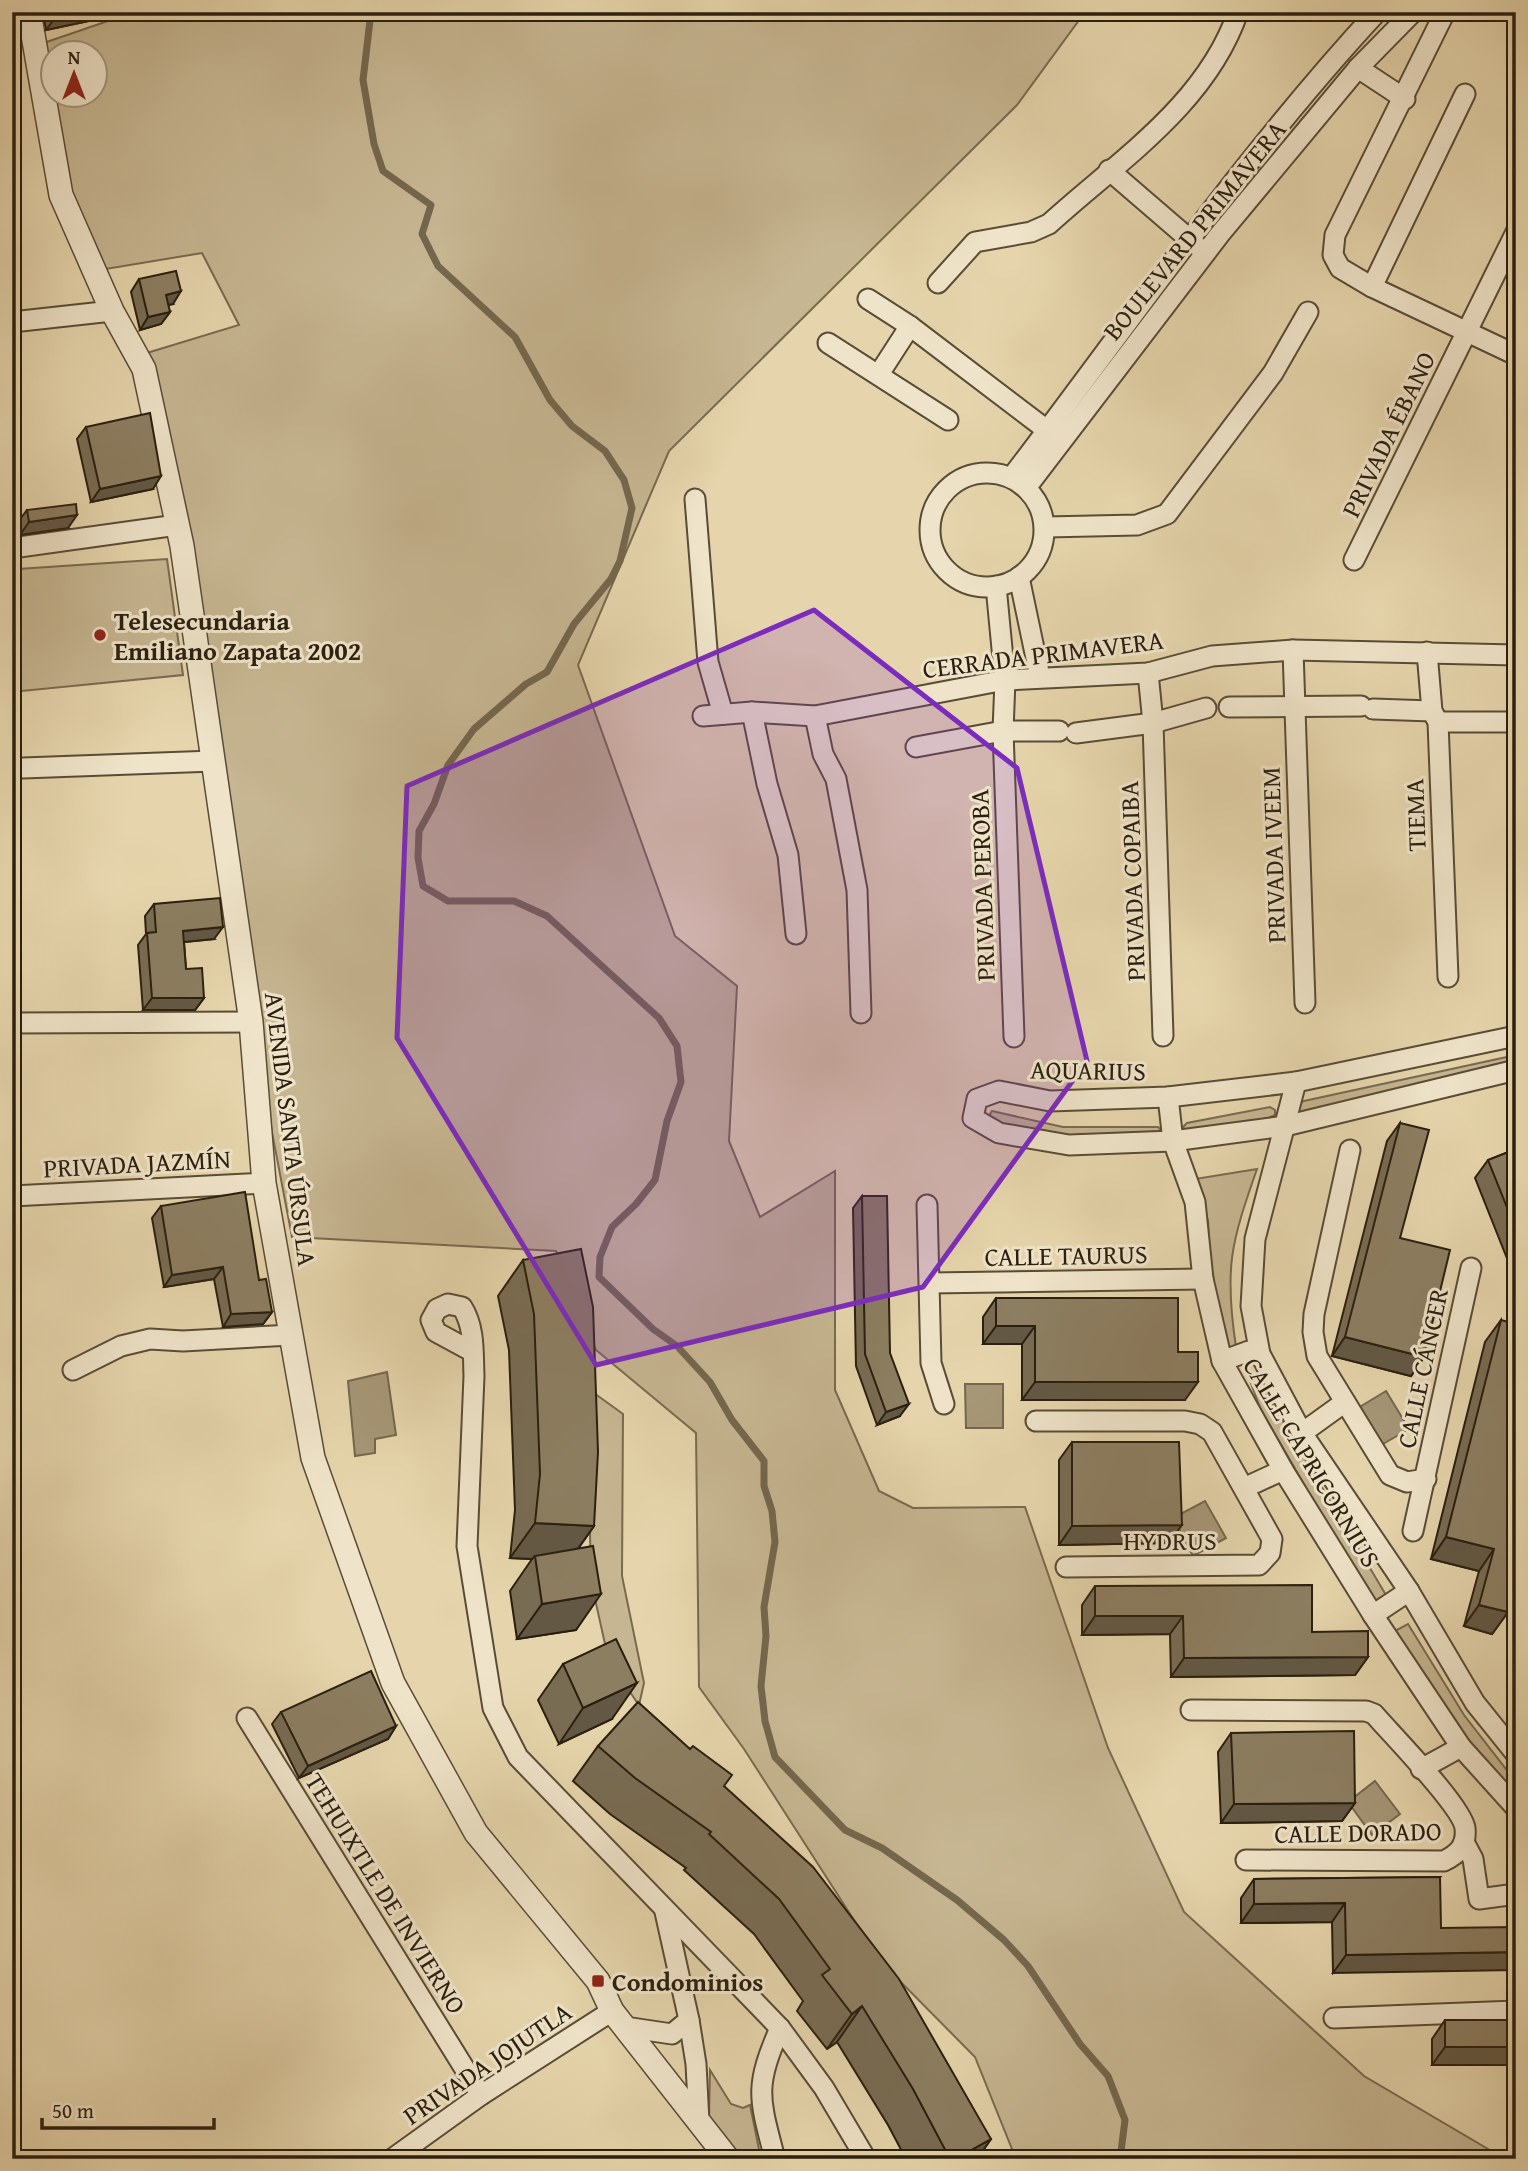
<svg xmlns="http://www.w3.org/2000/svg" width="1528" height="2171" viewBox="0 0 1528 2171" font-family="'Gentium Book Plus',serif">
  <rect width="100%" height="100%" fill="#e6d5ac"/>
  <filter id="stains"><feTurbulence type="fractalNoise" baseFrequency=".00286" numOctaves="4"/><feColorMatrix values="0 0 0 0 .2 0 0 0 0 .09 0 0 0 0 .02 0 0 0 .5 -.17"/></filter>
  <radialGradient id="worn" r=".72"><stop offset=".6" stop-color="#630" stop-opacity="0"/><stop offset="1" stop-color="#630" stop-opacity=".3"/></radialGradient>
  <!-- green -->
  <g fill="#c6b691" stroke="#786a50" stroke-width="2" fill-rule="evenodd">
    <path d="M134 12H1085L1017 105 669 451 578 665 675 936 737 986 729 1141 760 1217 835 1171V1390L879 1491 913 1508 1025 1507 1108 1748 1184 1912 1364 2076 1505 2159H1016L975 2057 881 1962 744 1749 699 1687 696 1433 596 1350 556 1251 292 1237 251 1022 214 761 137 356 239 325 202 253 94 271 61 195 35 46ZM52 52H94V94H52Z"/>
    <polygon points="167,559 183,675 12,692 12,573 18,569"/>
    <polygon points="1516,1055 1516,1068 1302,1115 1296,1110 1297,1105 1304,1101"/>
    <polygon points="1270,1107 1275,1110 1275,1115 1268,1118 1195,1133 1186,1132 1183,1127 1187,1123"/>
    <polygon points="992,1111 1063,1127 1158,1127 1161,1130 1160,1134 1059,1138 992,1121 989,1116"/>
    <path d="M1257 1169C1231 1243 1224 1268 1236 1347L1221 1350 1212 1302 1208 1221 1195 1179Z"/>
    <polygon points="1263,1374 1273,1405 1386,1595 1372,1602 1260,1408 1249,1378"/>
    <polygon points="587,1388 623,1414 622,1576 644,1683 639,1705 609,1662 591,1581"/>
    <path d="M1408 1624 1464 1715 1516 1782V1800C1467 1752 1431 1690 1395 1631Z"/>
    <polygon points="710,2070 731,2104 743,2108 750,2105 761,2159 738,2159 709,2117"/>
  </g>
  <!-- water -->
  <g fill="#a69777" stroke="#74674d" stroke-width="2">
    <polygon points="387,1372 396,1435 375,1439 375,1453 355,1456 348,1381"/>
    <polygon points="965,1384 1003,1384 1003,1428 966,1428"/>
    <polygon points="1386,1391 1409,1429 1376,1448 1353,1411"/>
    <polygon points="1205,1501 1226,1538 1193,1556 1173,1518"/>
    <polygon points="1375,1781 1400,1814 1372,1835 1348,1802"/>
  </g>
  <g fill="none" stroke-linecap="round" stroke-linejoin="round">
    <!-- stream -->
    <polyline stroke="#74674d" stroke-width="7" points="371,12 363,80 374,144 383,171 431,205 422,234 438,266 515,337 550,400 572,426 605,451 624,480 632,508 620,561 611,579 574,624 547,672 526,684 474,729 448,765 434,804 419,831 418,858 423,886 448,901 514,901 547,916 659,1018 677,1046 681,1082 667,1121 655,1180 636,1204 612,1227 600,1257 599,1277 653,1329 677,1346 710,1382 732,1420 764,1461 764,1486 772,1511 775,1542 764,1607 766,1636 761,1686 765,1721 775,1757 845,1830 882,1848 957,1900 1004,1940 1028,1966 1080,2044 1108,2076 1125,2120 1120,2159"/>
    <!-- minor casing -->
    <g stroke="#594c36" stroke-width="23">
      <g id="minor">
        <polyline points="1445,12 1335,235 1333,255 1340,268 1372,287 1516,355"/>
        <polyline points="1358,68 1405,99"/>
        <polyline points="1109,170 1196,245"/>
        <path d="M938 283 975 242 1031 232 1049 224C1118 161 1206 105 1238 12"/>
        <polyline points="1372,287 1465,94"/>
        <polyline points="868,299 910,326 1056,437"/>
        <polyline points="12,322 112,311"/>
        <polyline points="828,343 948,420"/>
        <polyline points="879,374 910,326"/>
        <circle cx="987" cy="530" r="57"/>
        <path d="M1011 478C1131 321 1242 158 1377 12"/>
        <polyline points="1026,488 1220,234 1358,68 1413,12"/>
        <polyline points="695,499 708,662 723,714"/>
        <polyline points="1046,527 1137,525 1167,514 1273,373 1308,312"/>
        <polyline points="12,548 177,525"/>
        <polyline points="1354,560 1516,232"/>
        <polyline points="1019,577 1040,677"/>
        <polyline points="996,586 1005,680 1003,731 1014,1037"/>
        <polyline points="1293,650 1305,1003"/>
        <polyline points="1427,652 1432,711 1438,722 1448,977"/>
        <polyline points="1148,673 1153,723 1163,1036"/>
        <polyline points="1229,707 1361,706"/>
        <polyline points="1373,709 1432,711"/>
        <polyline points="752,712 767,784 788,855 796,934"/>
        <polyline points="703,716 752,712 815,716 1005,680 1148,673 1212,656 1293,650 1516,655"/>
        <polyline points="815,716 823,754 836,779 857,890 861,1013"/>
        <polyline points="1438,722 1514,722"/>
        <polyline points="1076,733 1153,723 1206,708"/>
        <polyline points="916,747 1003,731 1059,731"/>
        <polyline points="23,768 214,761"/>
        <polyline points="12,1023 251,1022"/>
        <polyline points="1516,1036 1296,1082 1168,1097 1050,1101 999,1091 977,1099 973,1118 999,1133 1069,1145 1173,1141 1285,1126 1516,1070"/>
        <polyline points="1296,1082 1255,1239 1251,1306 1260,1354 1302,1433 1409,1591 1475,1703 1516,1754"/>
        <polyline points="1168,1097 1173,1141 1195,1202 1203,1279 1222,1361 1283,1470 1373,1615 1461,1747 1516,1808"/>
        <polyline points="1350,1150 1314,1314 1313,1332 1317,1356 1390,1475 1407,1482 1426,1479"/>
        <polyline points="12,1196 264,1183"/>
        <polyline points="927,1205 931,1363 944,1404"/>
        <polyline points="930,1283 1203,1279"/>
        <path d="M473 1352 436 1332 431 1320 437 1309 448 1304 462 1307C475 1327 473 1353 474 1376L467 1546 493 1708 518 1757 780 2028 824 2088 866 2159"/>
        <polyline points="1222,1361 1249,1351 1260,1354"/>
        <polyline points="73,1370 121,1346 150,1339 183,1341 291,1335"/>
        <polyline points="1036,1421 1185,1421 1200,1424 1212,1432 1272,1539 1270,1553 1259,1565 1066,1567"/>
        <polyline points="1302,1433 1345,1402"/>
        <polyline points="1244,1488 1283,1470"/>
        <polyline points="1413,1531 1471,1268"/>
        <polyline points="1373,1615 1409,1591"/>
        <path d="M1191 1710 1366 1711 1374 1714C1392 1735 1462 1806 1465 1828 1467 1846 1458 1854 1444 1861L1246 1860"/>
        <polyline points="247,1718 481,2095"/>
        <polyline points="1421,1769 1461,1747"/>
        <polyline points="1464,1842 1473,1859 1479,1899 1516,1894"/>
        <polyline points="1334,2018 1516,2011"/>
        <polyline points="689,2020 696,2064 699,2122"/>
        <polyline points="625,2027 672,2034 689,2020 665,1912"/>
        <polyline points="392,2159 481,2095 612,2011"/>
        <path d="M775 2159C759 2097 754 2088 780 2028"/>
      </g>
    </g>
    <!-- tertiary casing -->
    <g stroke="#594c36" stroke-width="26">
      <polyline id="tertiary" points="29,12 61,195 112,311 144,369 182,546 251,1022 264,1183 313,1458 393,1683 476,1833 598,1981 612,2011 728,2159"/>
    </g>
    <!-- minor -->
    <use href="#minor" stroke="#efe4c9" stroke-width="19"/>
    <!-- tertiary -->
    <use href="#tertiary" stroke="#efe4c9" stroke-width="23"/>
  </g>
  <!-- wall -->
  <g fill="#786c53" stroke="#2a1f0f" stroke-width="2">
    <polygon points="43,12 114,12 112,16 46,30"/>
    <polygon points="139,279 173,304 168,305 170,312 161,324 140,330 131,292"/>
    <polygon points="86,427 153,489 91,502 77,439"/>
    <polygon points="27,510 68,528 20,535 18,522"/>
    <polygon points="154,904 214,939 184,942 186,969 204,998 195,1010 143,1010 138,945 146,934 145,916"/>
    <polygon points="1400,1123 1400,1238 1424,1357 1411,1376 1332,1356 1387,1141"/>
    <polygon points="1516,1149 1516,1281 1475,1178 1488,1160"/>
    <polygon points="862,1196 900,1416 877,1425 856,1366 853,1208"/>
    <polygon points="161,1206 259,1280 272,1312 263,1324 223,1327 214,1279 164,1287 152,1218"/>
    <polygon points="523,1260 594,1526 578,1549 576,1630 517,1639 510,1591 532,1559 510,1558 515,1510 509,1350 498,1296"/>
    <polygon points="996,1298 1178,1352 1185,1400 1022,1400 1022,1344 983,1344 983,1317"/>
    <polygon points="1501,1320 1508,1612 1492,1634 1464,1626 1479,1571 1431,1559 1485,1342"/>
    <polygon points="1072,1442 1169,1543 1059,1545 1059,1460"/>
    <polygon points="1095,1586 1312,1632 1368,1657 1355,1675 1171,1677 1170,1634 1082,1635 1082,1605"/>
    <polygon points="563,1664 612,1719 559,1744 538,1700"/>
    <polygon points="281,1712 396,1726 388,1739 299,1778 272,1724"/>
    <polygon points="1231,1733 1355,1803 1342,1821 1221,1823 1218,1752"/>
    <polygon points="598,1746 724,1786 991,2139 977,2159 906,2159 888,2125 837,2042 827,2049 797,2011 803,2001 754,1934 684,1870 686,1868 610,1814 573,1781"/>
    <polygon points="1440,1877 1333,1973 1332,1922 1241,1923 1241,1898 1254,1879"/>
    <polygon points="1445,2020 1516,2020 1516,2065 1432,2065 1432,2039"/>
  </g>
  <!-- shaded-wall -->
  <g fill="#625844" stroke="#2a1f0f" stroke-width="2">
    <polygon points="81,12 114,12 112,16 46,30 55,18"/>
    <polygon points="181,291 173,304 157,307 166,295"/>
    <polygon points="170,312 161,324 140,330 148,317"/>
    <polygon points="161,476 153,489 91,502 100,489"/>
    <polygon points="77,515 68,528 20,535 29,522"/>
    <polygon points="223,927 214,939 174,943 183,931"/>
    <polygon points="152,998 204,998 195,1010 143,1010"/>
    <polygon points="223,1267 214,1279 164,1287 172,1275"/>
    <polygon points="272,1312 263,1324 223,1327 231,1314"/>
    <polygon points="996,1326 1035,1326 1022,1344 983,1344"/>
    <polygon points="1345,1337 1424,1357 1411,1376 1332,1356"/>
    <polygon points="1035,1382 1198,1382 1185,1400 1022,1400"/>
    <polygon points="909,1404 900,1416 877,1425 886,1412"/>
    <polygon points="535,1523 594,1526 569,1561 535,1556 532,1559 510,1558"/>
    <polygon points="1182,1525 1169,1543 1059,1545 1072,1526"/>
    <polygon points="1446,1537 1494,1549 1479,1571 1431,1559"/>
    <polygon points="601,1594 576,1630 517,1639 542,1604"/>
    <polygon points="1479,1605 1508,1612 1492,1634 1464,1626"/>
    <polygon points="1095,1616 1183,1616 1170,1634 1082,1635"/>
    <polygon points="1368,1657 1355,1675 1171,1677 1184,1658"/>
    <polygon points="637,1683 612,1719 559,1744 583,1708"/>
    <polygon points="396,1726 388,1739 299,1778 308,1766"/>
    <polygon points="1355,1803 1342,1821 1221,1823 1234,1804"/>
    <polygon points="1345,1903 1332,1922 1241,1923 1254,1904"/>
    <polygon points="1516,1952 1516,1970 1333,1973 1346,1955"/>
    <polygon points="862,2006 837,2042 827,2049 852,2014"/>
    <polygon points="1445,2047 1516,2047 1516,2065 1432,2065"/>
    <polygon points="991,2139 977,2159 955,2159"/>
  </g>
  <!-- building -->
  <g fill="#8c7e61" stroke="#2a1f0f" stroke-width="2">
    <polygon points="54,12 81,12 55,18"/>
    <polygon points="176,271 181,291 166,295 170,312 148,317 139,279"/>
    <polygon points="150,413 161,476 100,489 86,427"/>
    <polygon points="76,504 77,515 29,522 27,510"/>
    <polygon points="220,898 223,927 183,931 186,969 202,968 204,998 152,998 147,933 156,932 154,904"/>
    <polygon points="1400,1123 1429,1130 1400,1238 1450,1250 1424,1357 1345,1337"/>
    <polygon points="1516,1149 1516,1230 1488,1160"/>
    <polygon points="245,1192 259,1280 266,1279 272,1312 231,1314 223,1267 172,1275 161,1206"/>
    <polygon points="862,1196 887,1196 890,1353 909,1404 886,1412 865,1354"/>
    <polygon points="581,1249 593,1307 598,1452 594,1526 535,1523 540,1474 534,1314 523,1260"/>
    <polygon points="996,1298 1178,1298 1178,1352 1198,1352 1198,1382 1035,1382 1035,1326 996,1326"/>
    <polygon points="1501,1320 1516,1324 1516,1580 1508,1612 1479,1605 1494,1549 1446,1537"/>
    <polygon points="1072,1442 1179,1442 1182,1525 1072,1526"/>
    <polygon points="593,1546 601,1594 542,1604 535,1556"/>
    <polygon points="1312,1585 1312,1632 1368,1631 1368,1657 1184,1658 1183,1616 1095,1616 1095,1586"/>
    <polygon points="616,1639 637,1683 583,1708 563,1664"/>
    <polygon points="371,1671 396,1726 308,1766 281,1712"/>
    <polygon points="638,1702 690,1749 693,1746 732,1775 724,1786 813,1867 899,1979 991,2139 955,2159 950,2159 913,2089 862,2006 852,2014 822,1975 830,1969 779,1899 709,1834 711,1832 635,1778 598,1746"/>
    <polygon points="1354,1731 1355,1803 1234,1804 1231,1733"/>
    <polygon points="1440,1877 1441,1928 1516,1927 1516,1952 1346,1955 1345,1903 1254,1904 1254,1879"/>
    <rect x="1445" y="2020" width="71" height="27"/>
  </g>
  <!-- marked area -->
  <path fill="#7b2cbf" fill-opacity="0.2" stroke="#7b2cbf" stroke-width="5" stroke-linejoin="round" d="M814 610 1017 768 1087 1061 923 1287 596 1365 397 1038 407 786Z"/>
  <!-- markers -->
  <g fill="#8f2418" stroke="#efe4c9" stroke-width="2.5">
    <circle cx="100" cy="635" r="7"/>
    <rect x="591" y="1974" width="14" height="14" rx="3.5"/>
  </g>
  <g text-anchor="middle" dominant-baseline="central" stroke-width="6" stroke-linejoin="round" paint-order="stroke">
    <!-- street labels -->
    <g font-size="26" fill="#2a1f0f" stroke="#efe4c9">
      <text transform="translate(1194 230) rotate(-51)">BOULEVARD PRIMAVERA</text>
      <text transform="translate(1388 434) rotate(-64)">PRIVADA ÉBANO</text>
      <text transform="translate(1043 654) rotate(-7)">CERRADA PRIMAVERA</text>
      <text transform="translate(1415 815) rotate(-92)">TIEMA</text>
      <text transform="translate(1273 855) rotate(-92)">PRIVADA IVEEM</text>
      <text transform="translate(1132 881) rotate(-92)">PRIVADA COPAIBA</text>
      <text transform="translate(982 885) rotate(-92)">PRIVADA PEROBA</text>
      <text transform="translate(1088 1070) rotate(1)">AQUARIUS</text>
      <text transform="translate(291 1129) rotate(83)">AVENIDA SANTA ÚRSULA</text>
      <text transform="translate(137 1163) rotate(-3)">PRIVADA JAZMÍN</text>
      <text transform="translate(1066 1255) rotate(-1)">CALLE TAURUS</text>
      <text transform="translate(1422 1368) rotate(-78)">CALLE CÁNCER</text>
      <text transform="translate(1312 1462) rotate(59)">CALLE CAPRICORNIUS</text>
      <text x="1170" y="1540">HYDRUS</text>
      <text transform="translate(1358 1832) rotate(-1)">CALLE DORADO</text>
      <text transform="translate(386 1893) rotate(58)">TEHUIXTLE DE INVIERNO</text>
      <text transform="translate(487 2063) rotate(-34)">PRIVADA JOJUTLA</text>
    </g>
    <!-- poi labels -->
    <g font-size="26" font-weight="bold" fill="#2a1f0f" stroke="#efe4c9" text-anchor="start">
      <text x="114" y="620">Telesecundaria<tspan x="114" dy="30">Emiliano Zapata 2002</tspan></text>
      <text x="612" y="1981">Condominios</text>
    </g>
  </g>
  <!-- margin -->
  <rect width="1528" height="2171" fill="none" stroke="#e6d5ac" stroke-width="42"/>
  <rect x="14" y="14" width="1500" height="2143" fill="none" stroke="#2a1f0f" stroke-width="3.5"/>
  <rect x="21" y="21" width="1486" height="2129" fill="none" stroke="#2a1f0f" stroke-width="2"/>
  <!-- north arrow -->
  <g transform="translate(74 74)"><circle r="33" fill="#efe4c9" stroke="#a0957f" stroke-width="2"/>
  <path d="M0-5L12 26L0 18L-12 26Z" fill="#8f2418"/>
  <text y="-10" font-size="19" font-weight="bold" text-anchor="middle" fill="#2a1f0f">N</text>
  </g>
  <!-- scale -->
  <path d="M42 2118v10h172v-10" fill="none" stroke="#2a1f0f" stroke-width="3.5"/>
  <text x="52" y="2118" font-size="21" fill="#2a1f0f" stroke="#efe4c9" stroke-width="5" paint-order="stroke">50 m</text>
  <rect width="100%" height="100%" filter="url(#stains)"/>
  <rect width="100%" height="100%" fill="url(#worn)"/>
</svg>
